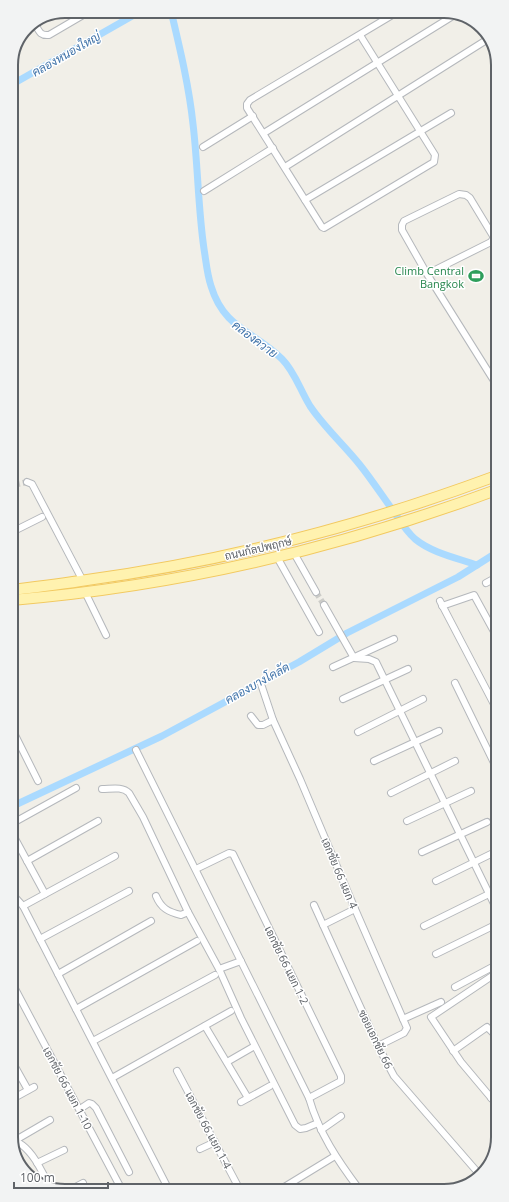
<svg xmlns="http://www.w3.org/2000/svg" width="509" height="1202" viewBox="0 0 509 1202" font-family="'Open Sans',Sarabun,sans-serif">
  <rect width="100%" height="100%" fill="#f1efe8"/>
  <g fill="none" stroke-linecap="round" stroke-linejoin="round">
    <!-- canal -->
    <g stroke="#aadaff" stroke-width="7">
      <path d="M171 11C180 49 189 86 193 124 198 166 198 208 204 249 206 261 207 274 211 286 224 329 254 331 282 359 295 372 300 390 310 406 324 427 344 445 360 465 372 480 383 497 394 512 400 521 406 531 415 539 432 553 457 558 477 565"/>
      <polyline points="11,85 141,11"/>
      <polyline points="13,806 162,736 299,662 347,633 458,577 496,553"/>
    </g>
    <!-- street-tunnel -->
    <g stroke="#ccccc8" stroke-width="6" stroke-dasharray="6 3" stroke-linecap="butt">
      <polyline points="14,485 27,482"/>
      <polyline points="316,592 324,605"/>
    </g>
    <!-- street casing -->
    <g stroke="#b5b8bc" stroke-width="8">
      <g id="street">
        <path d="M35 24C39 31 40 36 49 35L90 11"/>
        <polyline points="360,35 435,155 434,162 324,228 322,227 247,108 247,104 250,100 399,11"/>
        <polyline points="264,133 456,14"/>
        <polyline points="203,147 253,116"/>
        <polyline points="285,167 488,39"/>
        <polyline points="204,191 273,148"/>
        <polyline points="305,200 451,113"/>
        <polyline points="427,274 491,242 493,239 493,236 470,198 466,195 459,194 404,221 402,225 402,230 427,274 496,384"/>
        <polyline points="27,482 32,484 83,581"/>
        <polyline points="12,485 14,485"/>
        <polyline points="12,532 42,517"/>
        <polyline points="294,553 316,592"/>
        <polyline points="277,557 319,632"/>
        <polyline points="486,583 497,577"/>
        <polyline points="85,592 106,635"/>
        <polyline points="440,601 497,710"/>
        <polyline points="324,605 354,658 369,659 376,662 497,910"/>
        <polyline points="442,606 474,595 497,637"/>
        <polyline points="333,667 394,639"/>
        <polyline points="455,683 497,769"/>
        <polyline points="261,684 273,720 300,779 355,909 407,1028 404,1033 378,1046"/>
        <polyline points="343,699 408,669"/>
        <polyline points="251,716 258,725 263,725 273,720"/>
        <polyline points="13,731 38,781"/>
        <polyline points="358,732 423,699"/>
        <path d="M136 750 309 1098C319 1133 338 1161 359 1189"/>
        <polyline points="374,761 439,731"/>
        <path d="M102 789C111 789 122 786 129 793L143 817 188 912 219 969 241 1018 295 1125 300 1129 306 1128 318 1123"/>
        <polyline points="391,793 455,761"/>
        <polyline points="407,821 471,791"/>
        <polyline points="13,823 76,788"/>
        <polyline points="13,835 45,894"/>
        <polyline points="422,852 487,822"/>
        <polyline points="27,861 98,821"/>
        <polyline points="196,869 229,853 233,854 341,1076 341,1081 309,1098"/>
        <polyline points="436,881 497,851"/>
        <polyline points="13,895 23,906 169,1190"/>
        <path d="M156 896C161 908 168 912 181 915L188 912"/>
        <polyline points="314,905 378,1046 394,1076 480,1175"/>
        <polyline points="23,906 115,856"/>
        <polyline points="323,925 355,909"/>
        <polyline points="424,926 497,890"/>
        <polyline points="40,939 129,891"/>
        <polyline points="436,954 497,924"/>
        <polyline points="219,969 241,961"/>
        <polyline points="58,974 151,921"/>
        <polyline points="498,979 495,976 492,976 431,1017 461,1062 498,1106"/>
        <polyline points="13,985 122,1190"/>
        <polyline points="455,987 498,964"/>
        <polyline points="76,1009 197,941"/>
        <polyline points="403,1019 441,1002"/>
        <polyline points="205,1026 248,1098"/>
        <polyline points="93,1041 215,975"/>
        <polyline points="453,1051 487,1027 498,1038"/>
        <polyline points="227,1062 253,1047"/>
        <polyline points="14,1065 28,1090"/>
        <polyline points="177,1071 240,1190"/>
        <polyline points="112,1078 231,1011"/>
        <polyline points="14,1098 34,1087"/>
        <polyline points="491,1098 498,1093"/>
        <polyline points="241,1102 270,1086"/>
        <polyline points="80,1109 89,1103 92,1104 96,1108 129,1172"/>
        <polyline points="321,1130 341,1116"/>
        <path d="M14 1140C16 1141 19 1143 22 1145 35 1155 42 1172 50 1187"/>
        <polyline points="14,1141 50,1120"/>
        <polyline points="200,1149 215,1142"/>
        <polyline points="37,1163 64,1150"/>
        <polyline points="128,1188 130,1190"/>
        <polyline points="281,1189 335,1156"/>
        <polyline points="68,1191 83,1183"/>
      </g>
    </g>
    <!-- primary casing -->
    <g stroke="#f2c960" stroke-width="12">
      <g id="primary">
        <path d="M12 590C37 587 62 584 87 580 227 561 364 525 496 476"/>
        <path d="M12 600C178 586 340 548 496 490"/>
      </g>
    </g>
    <!-- street -->
    <use href="#street" stroke="#fff" stroke-width="6"/>
    <!-- primary -->
    <use href="#primary" stroke="#fff2af" stroke-width="10"/>
  </g>
  <!-- icons -->
  <defs>
    <g id="stadium-bare" transform="scale(1.2)"><path d="M0-5a6.5 5 0 1 0 0 10a6.5 5 0 1 0 0-10ZM-3.5-1.8h7v3.6h-7Z" fill="#2e9e5b" stroke="#fff" stroke-width="2.5" paint-order="stroke"/></g>
  </defs>
  <g fill-rule="evenodd">
    <use href="#stadium-bare" x="476" y="276"/>
  </g>
  <g text-anchor="middle" dominant-baseline="central" stroke-width="3" stroke-linejoin="round" paint-order="stroke">
    <!-- leisure labels -->
    <g font-size="11" fill="#27864d" stroke="#fff" text-anchor="end">
      <text x="464" y="270">Climb Central<tspan x="464" dy="13">Bangkok</tspan></text>
    </g>
    <!-- street labels -->
    <g font-size="11" fill="#5f6368" stroke="#fff">
      <text transform="translate(258 548) rotate(-13)">ถนนกัลปพฤกษ์</text>
      <text transform="translate(340 873) rotate(67)">เอกชัย 66 แยก 4</text>
      <text transform="translate(287 965) rotate(64)">เอกชัย 66 แยก 1-2</text>
      <text transform="translate(376 1039) rotate(64)">ซอยเอกชัย 66</text>
      <text transform="translate(68 1088) rotate(62)">เอกชัย 66 แยก 1-10</text>
      <text transform="translate(209 1130) rotate(62)">เอกชัย 66 แยก 1-4</text>
    </g>
    <!-- water labels -->
    <g font-size="12" font-style="italic" fill="#4174aa" stroke="#fff">
      <text transform="translate(66 54) rotate(-30)">คลองหนองใหญ่</text>
      <text transform="translate(255 339) rotate(37)">คลองควาย</text>
      <text transform="translate(257 683) rotate(-29)">คลองบางโคลัด</text>
    </g>
  </g>
  <!-- crop -->
  <path d="M0 0H509V1202H0ZM65 18H444A47 47 0 0 1 491 65V1137A47 47 0 0 1 444 1184H65A47 47 0 0 1 18 1137V65A47 47 0 0 1 65 18Z" fill="#f2f3f3" fill-rule="evenodd"/>
  <path fill="none" stroke="#5f6368" stroke-width="2" d="M65 18H444A47 47 0 0 1 491 65V1137A47 47 0 0 1 444 1184H65A47 47 0 0 1 18 1137V65A47 47 0 0 1 65 18Z"/>
  <!-- scale -->
  <path d="M14 1182v6h94v-6" fill="none" stroke="#5f6368" stroke-width="2"/>
  <text x="20" y="1182" font-size="12" fill="#5f6368" stroke="#ffffff" stroke-width="3" paint-order="stroke">100 m</text>
</svg>
